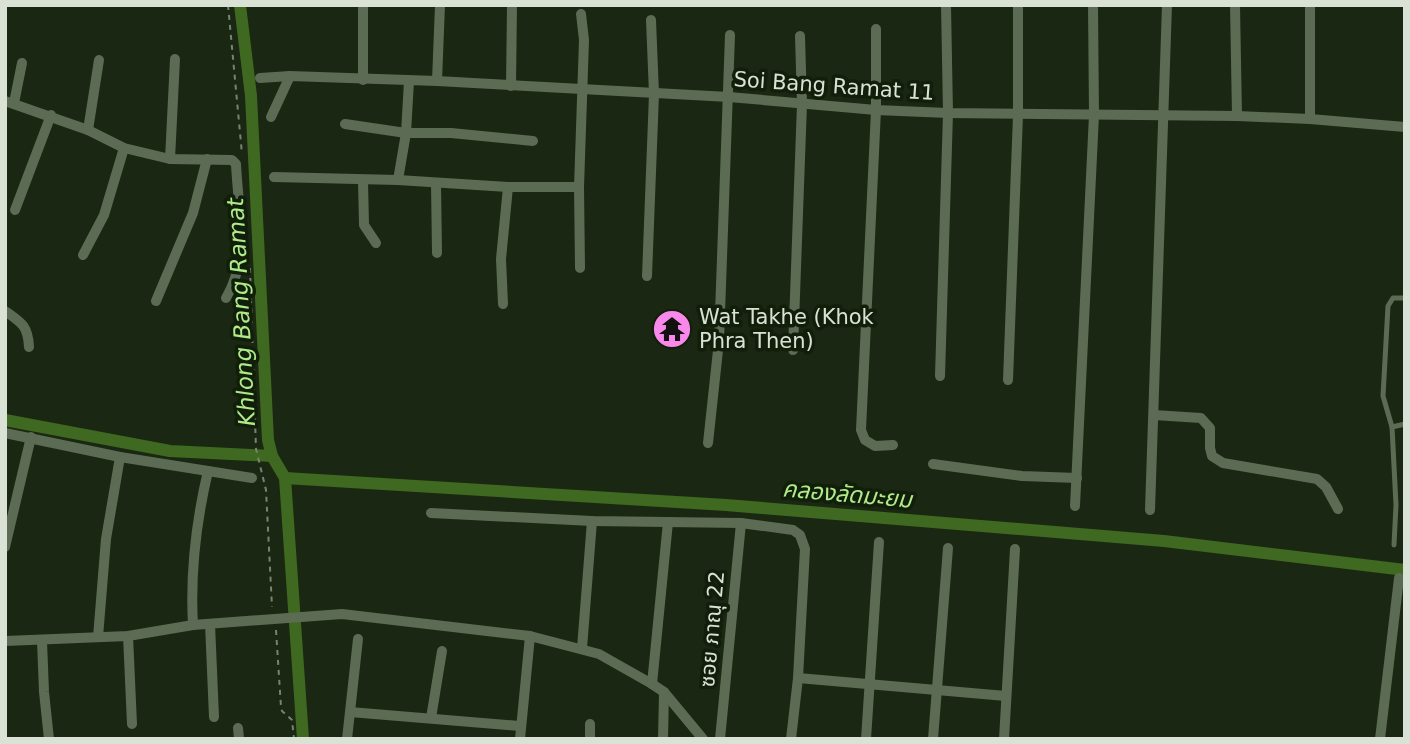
<svg xmlns="http://www.w3.org/2000/svg" width="1410" height="744" viewBox="0 0 1410 744" font-family="'DejaVu Sans','Noto Sans Thai',sans-serif">
  <rect width="100%" height="100%" fill="#1a2712"/>
  <g fill="none" stroke-linecap="round" stroke-linejoin="round">
    <!-- canal -->
    <g stroke="#3f6820" stroke-width="12">
      <polyline points="240,5 251,96 268,440 272,456 285,478 303,739"/>
      <polyline points="5,420 170,451 272,456"/>
      <polyline points="285,478 726,505 1164,541 1405,570"/>
    </g>
    <!-- path -->
    <g stroke="#788371" stroke-width="2" stroke-dasharray="5 5" stroke-linecap="butt">
      <polyline points="228,5 242,154"/>
      <polyline points="250,268 256,449 266,490 272,607"/>
      <polyline points="276,630 281,707 282,711 292,720 294,739"/>
    </g>
    <!-- service -->
    <g stroke="#5c6b53" stroke-width="5">
      <polyline points="1392,427 1383,396 1388,306 1393,298 1405,298"/>
      <polyline points="1394,545 1396,505 1392,427 1405,424"/>
    </g>
    <!-- minor -->
    <g stroke="#5c6b53" stroke-width="10">
      <polyline points="363,5 363,80"/>
      <polyline points="1235,5 1237,116"/>
      <polyline points="876,29 876,110 861,430 865,440 875,446 893,445"/>
      <polyline points="260,78 290,76 437,81 729,97 876,110 948,113 1237,116 1310,119 1405,127"/>
      <polyline points="437,81 440,5"/>
      <polyline points="511,86 512,5"/>
      <path d="M5 101 88 130 124 148 170 159 232 160 236 164C238 209 250 259 226 298"/>
      <polyline points="14,103 22,63"/>
      <polyline points="271,117 290,76"/>
      <polyline points="1310,119 1310,5"/>
      <polyline points="345,124 406,133 451,133 533,141"/>
      <polyline points="88,130 99,60"/>
      <polyline points="170,159 175,59"/>
      <polyline points="274,177 398,180 508,187 579,187 584,40 581,14"/>
      <polyline points="398,180 406,133 409,81"/>
      <polyline points="363,181 364,225 376,243"/>
      <polyline points="436,183 437,253"/>
      <polyline points="579,187 580,268"/>
      <polyline points="15,210 51,115"/>
      <polyline points="83,255 104,215 124,148"/>
      <polyline points="647,276 654,94 651,20"/>
      <polyline points="156,301 193,213 207,159"/>
      <polyline points="503,304 501,259 508,187"/>
      <path d="M5 311C22 323 28 326 29 347"/>
      <polyline points="793,350 802,104 800,36"/>
      <polyline points="940,376 948,113 946,5"/>
      <polyline points="1008,380 1018,115 1018,5"/>
      <polyline points="1154,415 1201,418 1210,428 1210,448 1212,456 1223,463 1317,479 1326,487 1338,509"/>
      <polyline points="5,433 120,457 252,478"/>
      <polyline points="708,443 719,341 730,35"/>
      <polyline points="933,464 1022,476 1077,478"/>
      <polyline points="1075,506 1094,115 1093,5"/>
      <polyline points="1150,510 1167,5"/>
      <polyline points="431,513 592,521 741,523 793,530 800,535 805,549 798,678 791,739"/>
      <polyline points="5,547 31,437"/>
      <polyline points="210,624 214,717"/>
      <path d="M193 625C190 572 196 522 208 471"/>
      <polyline points="128,636 132,724"/>
      <polyline points="98,637 106,539 120,457"/>
      <polyline points="5,641 128,636 193,625 342,614 530,636 599,654 652,684 664,692 703,739"/>
      <polyline points="42,641 44,692 49,739"/>
      <polyline points="582,648 592,521"/>
      <polyline points="798,678 1006,696"/>
      <polyline points="652,684 668,522"/>
      <polyline points="350,712 520,726"/>
      <polyline points="431,718 442,651"/>
      <polyline points="238,728 239,739"/>
      <polyline points="347,739 358,639"/>
      <polyline points="520,739 530,636"/>
      <polyline points="590,739 590,724"/>
      <polyline points="663,739 664,692"/>
      <polyline points="720,739 741,523"/>
      <polyline points="866,739 879,542"/>
      <polyline points="933,739 948,548"/>
      <polyline points="1004,739 1015,549"/>
      <polyline points="1380,739 1399,578"/>
    </g>
  </g>
  <!-- icons -->
  <defs>
    <g id="temple-disc" transform="scale(2.0125)"><circle r="9.5" fill="#f888ea" stroke="#111e09"/><path d="M0-6L5-2H3V0L6.5 2.5H4V6H1.5V3h-3V6H-4V2.5H-6.5L-3 0V-2H-5Z" fill="#111"/></g>
  </defs>
  <g fill-rule="evenodd">
    <use href="#temple-disc" x="672" y="329"/>
  </g>
  <g text-anchor="middle" dominant-baseline="central" stroke-width="7" stroke-linejoin="round" paint-order="stroke">
    <!-- street labels -->
    <g font-size="21" fill="#d9e2d4" stroke="#111e09">
      <text transform="translate(834 86) rotate(4)">Soi Bang Ramat 11</text>
      <text transform="translate(712 629) rotate(-85)">ซอย ภาณุ 22</text>
    </g>
    <!-- poi labels -->
    <g font-size="21" fill="#d9e2d4" stroke="#111e09" text-anchor="start">
      <text x="699" y="317">Wat Takhe (Khok<tspan x="699" dy="24">Phra Then)</tspan></text>
    </g>
    <!-- water labels -->
    <g font-size="23" font-style="italic" fill="#afeb8a" stroke="#111e09">
      <text transform="translate(241 312) rotate(-93)">Khlong Bang Ramat</text>
      <text transform="translate(847 494) rotate(5)">คลองลัดมะยม</text>
    </g>
  </g>
  <!-- border -->
  <rect width="1410" height="744" fill="none" stroke="#d9e2d4" stroke-width="14"/>
</svg>
